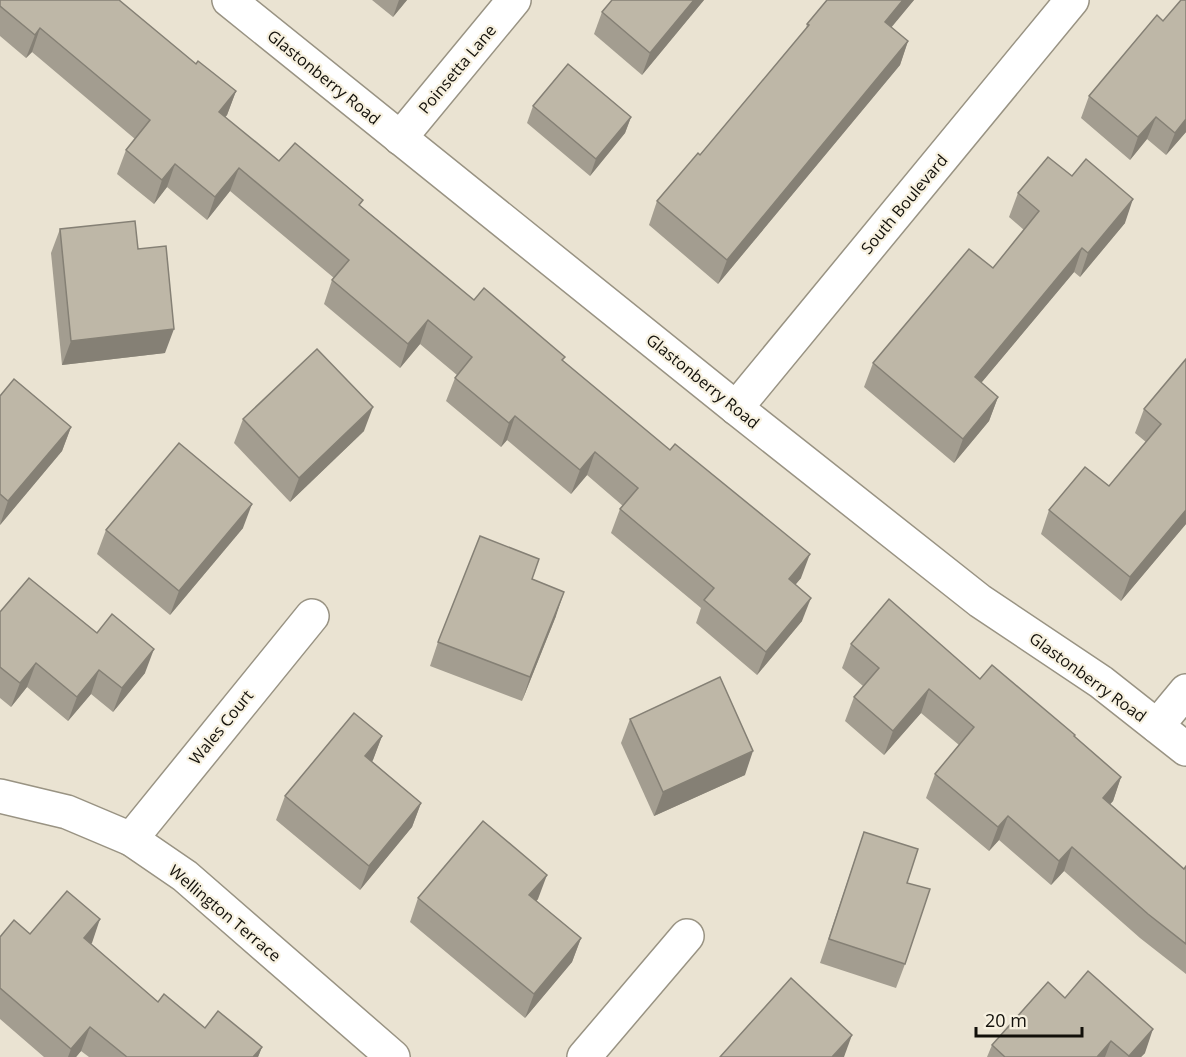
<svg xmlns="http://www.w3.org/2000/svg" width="1186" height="1057" viewBox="0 0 1186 1057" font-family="'Open Sans',sans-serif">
  <rect width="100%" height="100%" fill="#eae3d2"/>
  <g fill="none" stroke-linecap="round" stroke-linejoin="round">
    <!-- street casing -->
    <g stroke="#999383" stroke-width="36">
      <g id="street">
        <polyline points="229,0 736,408 980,601 1101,682 1186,749"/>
        <polyline points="400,138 514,0"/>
        <polyline points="736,408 1072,0"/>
        <polyline points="1157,726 1186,691"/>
        <polyline points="0,796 67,812 131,839 185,876 393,1057"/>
        <polyline points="131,839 312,616"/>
        <polyline points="584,1057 687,936"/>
      </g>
    </g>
    <!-- street -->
    <use href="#street" stroke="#fff" stroke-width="33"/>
  </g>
  <!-- wall -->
  <g fill="#a39d90">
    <polygon points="0,0 196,64 236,91 227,115 225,117 279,161 361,206 474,300 563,361 801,578 795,585 802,621 757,675 696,623 701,608 611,533 620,509 623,506 587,475 571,494 507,440 501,447 446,401 455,378 457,375 420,344 400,368 324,304 332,280 334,278 230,191 207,220 167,187 154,204 117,174 126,150 135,139 32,52 26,58 0,36"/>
    <polygon points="372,0 407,0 393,17"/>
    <polygon points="612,0 704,0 642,75 594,34 602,12"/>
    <polygon points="827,0 914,0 891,27 908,41 900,65 718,284 649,225 657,201 700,155 806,29 807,24"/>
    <polygon points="1186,0 1186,132 1166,155 1147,139 1130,160 1081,118 1089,96 1163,21"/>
    <polygon points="533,106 631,117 625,133 590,176 527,123"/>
    <polygon points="1018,193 1125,223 1080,277 1074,272 981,383 998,397 989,421 954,463 864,387 873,363 993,268 1024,230 1009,217"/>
    <polygon points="60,229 138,249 165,353 62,365 51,253"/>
    <polygon points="1186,359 1186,524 1121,601 1041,534 1049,510 1109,486 1146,442 1135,433 1144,409"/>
    <polygon points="0,396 71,427 62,451 0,525"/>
    <polygon points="243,419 364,431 290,502 234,443"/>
    <polygon points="243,528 170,615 97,554 106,530"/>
    <polygon points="532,579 556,616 522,701 430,666 438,642"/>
    <polygon points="0,612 145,673 113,712 91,694 68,721 27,687 11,707 0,698"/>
    <polygon points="851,644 980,679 1075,735 1075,737 1121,777 1113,801 1110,804 1184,869 1186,866 1186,974 1140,938 1064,871 1051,885 999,840 989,851 926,798 935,774 959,745 921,713 884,755 845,721 854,697 863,686 842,668"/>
    <polygon points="630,719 745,775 654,816 621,743"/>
    <polygon points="382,736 372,762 421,803 412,827 360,890 276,820 285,796"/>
    <polygon points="864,832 907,883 905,964 896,988 820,963"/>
    <polygon points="418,898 538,899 536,901 581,938 572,962 525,1018 410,922"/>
    <polygon points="30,934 91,944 158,1002 205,1028 262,1047 258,1057 89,1057 81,1051 76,1057 44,1057 0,1019 0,937"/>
    <polygon points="1065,998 1145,1053 1141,1057 987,1057 992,1045"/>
  </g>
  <!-- shaded-wall -->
  <g fill="#858075">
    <polygon points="399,0 407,0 393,17"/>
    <polygon points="694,0 704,0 642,75 650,53"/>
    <polygon points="903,0 914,0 876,46 885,22"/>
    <polygon points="40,28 32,52 26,58 35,35"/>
    <polygon points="908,41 900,65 718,284 727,260"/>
    <polygon points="236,91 227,115 210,135 219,112"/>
    <polygon points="631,117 625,133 590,176 596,159"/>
    <polygon points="1156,117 1147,139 1130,160 1138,137"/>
    <polygon points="1186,119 1186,132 1166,155 1175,133"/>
    <polygon points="175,164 167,187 154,204 162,180"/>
    <polygon points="239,168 230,191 207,220 215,197"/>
    <polygon points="1133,199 1125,223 1080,277 1088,253"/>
    <polygon points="1082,248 1074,272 966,401 975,377"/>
    <polygon points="428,320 420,344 400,368 408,344"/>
    <polygon points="174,329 165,353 62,365 71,341"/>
    <polygon points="998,397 989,421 954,463 963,439"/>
    <polygon points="373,407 364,431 290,502 299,478"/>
    <polygon points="515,416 507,440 501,447 509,423"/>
    <polygon points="71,427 62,451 0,525 8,501"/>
    <polygon points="595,452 587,475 571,494 580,470"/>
    <polygon points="252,504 243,528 170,615 179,591"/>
    <polygon points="1186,510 1186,524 1121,601 1130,577"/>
    <polygon points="810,554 801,578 780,603 789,579"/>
    <polygon points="564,592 556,616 522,701 530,677"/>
    <polygon points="811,598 802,621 757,675 766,652"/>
    <polygon points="154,649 145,673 113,712 122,688"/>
    <polygon points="36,663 27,687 11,707 20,683"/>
    <polygon points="99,670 91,694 68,721 77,697"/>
    <polygon points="929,689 921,713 884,755 893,731"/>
    <polygon points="382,736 373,760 356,780 365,756"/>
    <polygon points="753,751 745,775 654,816 663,792"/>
    <polygon points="1121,777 1113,801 1094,822 1103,798"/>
    <polygon points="421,803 412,827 360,890 369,866"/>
    <polygon points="1008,816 999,840 989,851 998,827"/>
    <polygon points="1072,847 1064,871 1051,885 1059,861"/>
    <polygon points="547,875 538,899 521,919 529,895"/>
    <polygon points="100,919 92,943 75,962 84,938"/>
    <polygon points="581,938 572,962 525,1018 534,994"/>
    <polygon points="90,1027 81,1051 76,1057 68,1057 71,1049"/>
    <polygon points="1153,1029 1145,1053 1141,1057 1128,1057"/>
    <polygon points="852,1035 844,1057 832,1057"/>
    <polygon points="1111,1041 1105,1057 1097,1057"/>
    <polygon points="262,1047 258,1057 253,1057"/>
  </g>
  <!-- building -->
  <g fill="#beb7a7" stroke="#858075" stroke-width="1.5">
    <polygon points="0,0 119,0 196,64 198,61 236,91 219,112 279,161 295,143 363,200 359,205 474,300 484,288 565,357 562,360 670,450 675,444 810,554 789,579 811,598 766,652 704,600 714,588 620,509 638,488 595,452 580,470 515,416 509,423 455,378 472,357 428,320 408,344 332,280 349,260 239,168 215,197 175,164 162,180 126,150 150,120 40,28 35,35 0,6"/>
    <polygon points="612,0 694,0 650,53 602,12"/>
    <polygon points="827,0 903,0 885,22 908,41 727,260 657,201 698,153 700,155 809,25 807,24"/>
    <polygon points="1181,0 1186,0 1186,119 1175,133 1156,117 1138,137 1089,96 1157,15 1163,21"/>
    <polygon points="568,64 631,117 596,159 533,106"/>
    <polygon points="1048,157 1072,176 1086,159 1133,199 1088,253 1082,248 975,377 998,397 963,439 873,363 969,249 993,268 1039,211 1018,193"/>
    <polygon points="135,221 138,249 166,246 174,329 71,341 60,229"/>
    <polygon points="317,349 373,407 299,478 243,419"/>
    <polygon points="1186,359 1186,510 1130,577 1049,510 1085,467 1109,486 1161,424 1144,409"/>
    <polygon points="14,379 71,427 8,501 0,494 0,396"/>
    <polygon points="179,443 252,504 179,591 106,530"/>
    <polygon points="480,536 539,559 532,579 564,592 530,677 438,642"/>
    <polygon points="29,578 97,633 112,614 154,649 122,688 99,670 77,697 36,663 20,683 0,667 0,612"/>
    <polygon points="889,599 980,679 992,665 1075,735 1074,736 1121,777 1103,798 1184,869 1186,866 1186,944 1148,914 1072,847 1059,861 1008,816 998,827 935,774 974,727 929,689 893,731 854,697 879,668 851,644"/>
    <polygon points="720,677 753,751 663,792 630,719"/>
    <polygon points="354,713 382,736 365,756 421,803 369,866 285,796"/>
    <polygon points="483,821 547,875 529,895 581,938 534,994 418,898"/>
    <polygon points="864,832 918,849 907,883 930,889 905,964 829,939"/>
    <polygon points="67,891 100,919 84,938 158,1002 164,994 205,1028 218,1011 262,1047 253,1057 127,1057 90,1027 71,1049 0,988 0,937 14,920 30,934"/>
    <polygon points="1088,971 1153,1029 1129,1056 1111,1041 1097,1057 1005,1057 992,1045 1048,982 1065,998"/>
    <polygon points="791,978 852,1035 832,1057 720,1057"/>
  </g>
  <g text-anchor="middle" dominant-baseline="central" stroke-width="4.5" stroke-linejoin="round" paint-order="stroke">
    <!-- street labels -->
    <g font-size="16" fill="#12100a" stroke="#f7f1e0">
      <text transform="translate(457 69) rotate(-50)">Poinsetta Lane</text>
      <text transform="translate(324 77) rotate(39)">Glastonberry Road</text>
      <text transform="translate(904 204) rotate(-50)">South Boulevard</text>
      <text transform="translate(703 381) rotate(39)">Glastonberry Road</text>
      <text transform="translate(1088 677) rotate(36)">Glastonberry Road</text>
      <text transform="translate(221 727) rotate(-51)">Wales Court</text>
      <text transform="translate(225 913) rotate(40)">Wellington Terrace</text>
    </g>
  </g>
  <!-- scale -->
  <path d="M976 1027v9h106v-9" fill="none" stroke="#12100a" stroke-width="3"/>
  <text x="985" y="1027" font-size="18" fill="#12100a" stroke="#f7f1e0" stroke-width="4.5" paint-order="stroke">20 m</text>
</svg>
